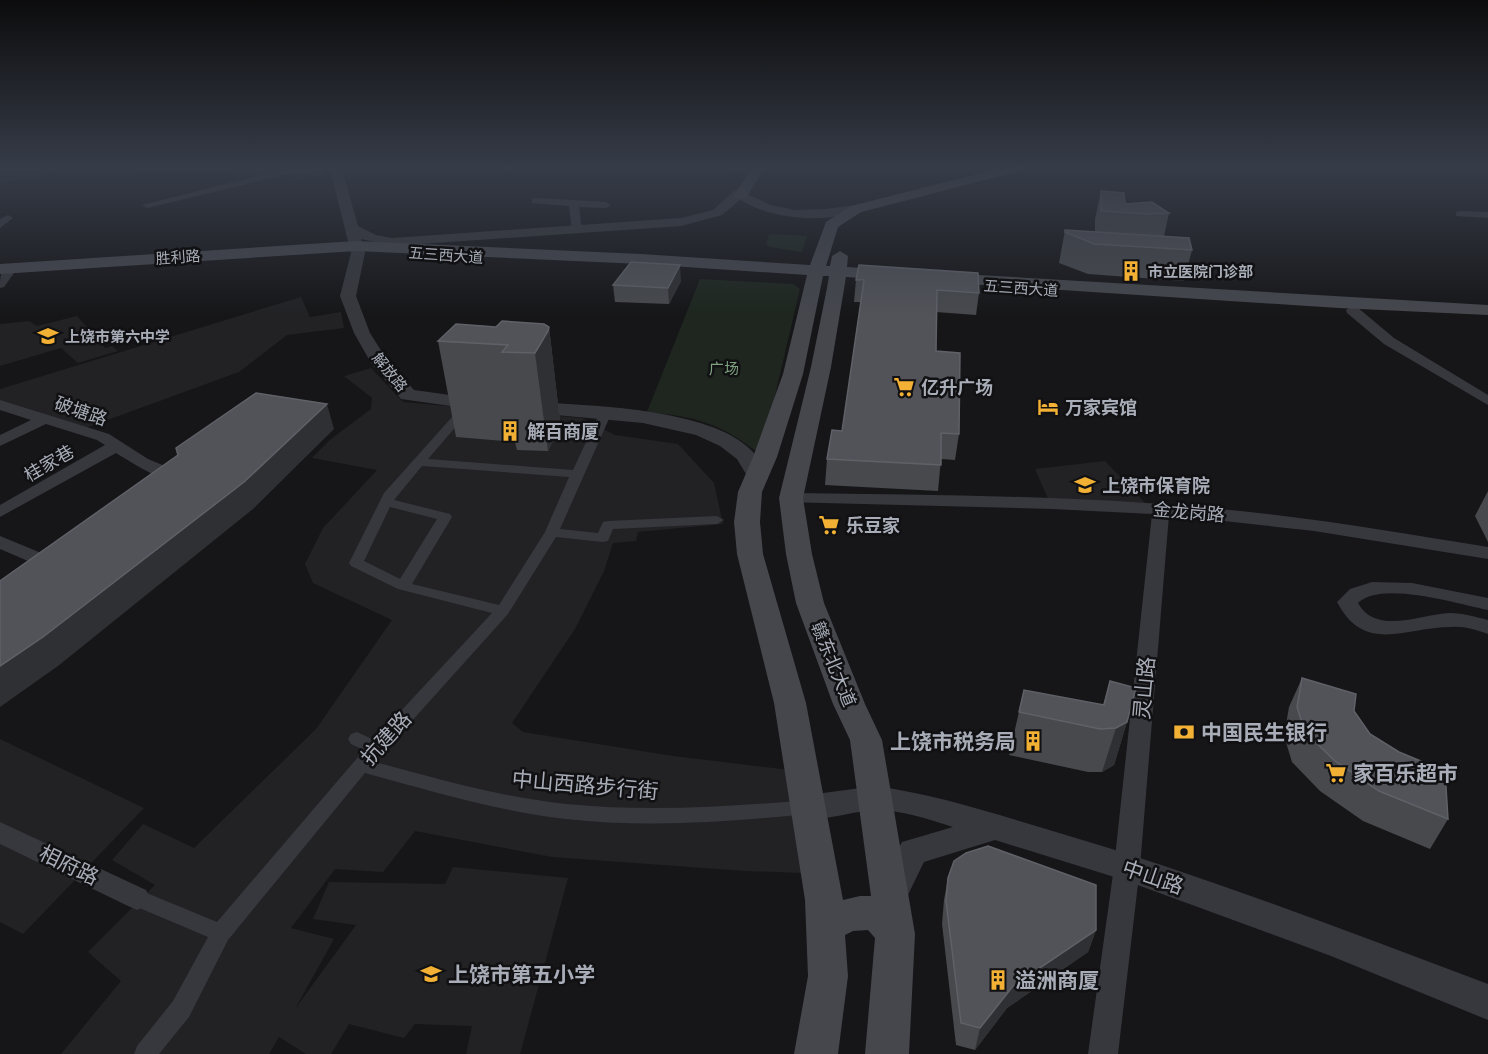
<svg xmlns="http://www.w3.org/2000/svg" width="1488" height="1054" viewBox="0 0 1488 1054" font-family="'Public Sans','Noto Sans SC',sans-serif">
  <rect width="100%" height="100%" fill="#161618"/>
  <!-- built -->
  <g fill="#222225">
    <polygon points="0,169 50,169 42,179 0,183"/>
    <polygon points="126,169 321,169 325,175 293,179 289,172 274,176"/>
    <polygon points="301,297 310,317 341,312 344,328 287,335 239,372 80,430 0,403 0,389"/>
    <polygon points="77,316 105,348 112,346 118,351 78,363 61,348 0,366 0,324 29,321 37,326"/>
    <polygon points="371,368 403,402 582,418 615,435 678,444 714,483 723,524 638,532 636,541 613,543 604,571 575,629 512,723 523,732 673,756 790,770 803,873 745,871 552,857 415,831 383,872 335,869 291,928 334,939 295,1009 356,925 313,919 329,882 445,884 453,867 568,878 520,1054 466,1054 472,1026 415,1024 404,1038 349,1024 331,1054 306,1054 279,1037 269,1054 61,1054 121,981 88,952 155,885 112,860 143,824 194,848 316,729 392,620 313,583 305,564 323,528 377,470 312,458 331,439 371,409 372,398 344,376"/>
    <polygon points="1105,461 1147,505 1049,501 1035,469"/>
    <polygon points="0,739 144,808 23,934 0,922"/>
  </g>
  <!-- green -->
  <g fill="#1e261f">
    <polygon points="769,234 807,236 802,252 770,247 766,244"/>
    <path d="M700 279 793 284 800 289 761 455C720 423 698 417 647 412Z"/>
  </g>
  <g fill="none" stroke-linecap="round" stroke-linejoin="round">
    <!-- pedestrian -->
    <path fill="#37383d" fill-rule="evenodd" d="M465 406 471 409 428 459 573 470 600 412 602 410H610L612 412 560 529 598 533 603 522 608 521 717 516 724 520 717 524 613 529 608 541 603 542 556 537 508 614 375 762C438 779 501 797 566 804 647 812 728 807 808 800L815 802 817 807 815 812 808 814C727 822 646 828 566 819 497 811 431 791 365 773L228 940 189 1017 159 1054H134L137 1046 173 1001 208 937 130 904 127 898 130 892 137 889 217 922 364 750 351 744 348 739 351 734 357 732 374 740 492 613 398 589 351 566 349 563 384 493 461 407ZM422 466 569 477 545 532 499 605 412 584 452 517 450 514 394 500ZM390 507 437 519 400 579 364 561Z"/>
    <!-- minor -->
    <g fill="#37383d" fill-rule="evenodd">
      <polygon points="286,169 323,169 318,172 292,173 147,208 142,205"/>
      <polygon points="733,169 750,169 745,172"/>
      <polygon points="536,198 606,202 611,205 606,208 579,207 582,230 577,233 572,230 569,206 532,203 532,199"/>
      <polygon points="1460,211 1488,212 1488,218 1456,216 1456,212"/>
      <polygon points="8,215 13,218 0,228 0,219"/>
      <path d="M11 265 17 269 4 287 0 288C0 278 0 268 11 265Z"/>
      <polygon points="1352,306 1357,307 1394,338 1488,395 1488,405 1384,344 1347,313 1346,310"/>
      <path d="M0 400 109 434 148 459 184 474 186 478 184 482C167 486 131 462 116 453L0 517V505L105 445 97 440 46 424 0 446V435L31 420 0 410Z"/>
      <path d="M791 493C930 495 1070 495 1209 508 1303 516 1395 532 1488 547V559L1314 531 1169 515 1140 867 1118 1054H1088L1114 867 1152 514 1052 509 785 502 782 498 785 494Z"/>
      <polygon points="0,536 63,562 65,566 63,570 49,570 0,549"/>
      <path d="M1372 582 1412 583 1488 598V610C1458 604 1381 580 1358 603 1376 636 1421 614 1450 613 1463 613 1476 617 1488 620V634C1476 630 1464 626 1451 627 1405 627 1365 655 1337 602L1350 589Z"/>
      <polygon points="0,822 146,890 150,898 146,906 137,910 128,906 0,844"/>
    </g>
    <!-- tertiary -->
    <g fill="#37383d" fill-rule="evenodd">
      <path d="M330 169H342L358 226 376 235 392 238 681 218 713 210 734 191 738 190 771 205 795 210 825 209 856 205 863 209 861 212C820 222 776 221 740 200L722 215 681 226 392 246 361 239 365 253 356 296 370 333 387 360 414 390 486 400 488 404 486 408 479 410 401 399 371 363 354 333 340 296 351 253Z"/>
      <path d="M530 402C587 405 712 408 752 451 759 458 762 467 766 475L763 479 756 481 749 479 737 459 720 446 696 435 643 423 523 412 521 408 523 404Z"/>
      <path d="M876 786C938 795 996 814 1056 832 1202 875 1345 930 1488 984V1020L1331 956 1124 880 995 840 924 862 903 905 891 910 879 905 874 895 902 842 953 827C928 819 901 810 875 810 850 811 822 824 797 816L793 807 797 798 808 795Z"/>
    </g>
    <!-- secondary -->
    <g fill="#45474d" fill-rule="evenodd">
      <polygon points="751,169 764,169 746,198 736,198 734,195"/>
      <path d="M997 169H1018L1016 172 861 212 838 227 826 266H830L832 256 840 251 848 256 847 267 892 270 898 271 900 275 898 279 892 280 846 277 831 367 803 498 812 554 824 603 865 704 882 740 915 934 909 1054H865L875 938 868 930 853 931 845 935 848 976 838 1054H794L808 976 805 900 774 703 737 554 734 522 738 492 753 457 783 374 807 275 641 264 356 251 0 274V264L356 241 641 254 810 265 826 222 851 206ZM823 276H829L827 288 811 367 779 498 786 554 796 603 833 704 850 740 871 896H860L843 900 806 703 763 554 760 522 762 492 777 457 803 374Z"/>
      <polygon points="944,273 1488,305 1488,315 1339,308 938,282 935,278 938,274"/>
    </g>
  </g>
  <!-- wall -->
  <g fill="#47494d">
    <polygon points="1101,191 1125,204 1169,213 1164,236 1192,250 1184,281 1088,274 1059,263 1065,230 1095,232 1095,219"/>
    <polygon points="856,280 979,293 976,315 936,312 936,351 959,434 955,460 941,459 938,491 825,485 827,459 842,431 861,302 854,302"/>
    <polygon points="681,281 669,304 615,302 613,285"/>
    <polygon points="496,327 549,327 560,422 560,426 548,451 517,450 515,442 456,437 438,341"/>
    <polygon points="1488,491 1488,542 1475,516"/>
    <polygon points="1302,678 1354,711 1370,734 1448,819 1430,849 1363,821 1320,791 1292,762 1284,736 1289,707"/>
    <polygon points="1110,681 1127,722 1114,765 1102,772 1088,772 1009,755 1019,712 1103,705"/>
    <polygon points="948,878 1096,930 1088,952 1007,1008 975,1050 956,1045 942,924 944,900"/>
  </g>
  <!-- shaded-wall -->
  <g fill="#2f3033">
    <polygon points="680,265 681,281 669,304 668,288"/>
    <polygon points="549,327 560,422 560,426 548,451 535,353"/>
    <polygon points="327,404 334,429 253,509 58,666 0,707 0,666"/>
    <polygon points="1127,722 1114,765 1102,772 1116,728"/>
    <polygon points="1096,930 1088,952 1007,1008 975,1050 980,1028 1013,986"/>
  </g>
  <!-- building -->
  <g fill="#525359" stroke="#5f6168" stroke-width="1.5">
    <polygon points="1101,191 1124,193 1125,204 1152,202 1169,213 1150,214 1101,211"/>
    <polygon points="1065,230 1189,238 1192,250 1094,244 1065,232"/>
    <polygon points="631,262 680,265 668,288 613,285"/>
    <polygon points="859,265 978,273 979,293 937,290 936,351 960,353 959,434 941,433 941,465 827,459 832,430 842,431 864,280 856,280"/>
    <polygon points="502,321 544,324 549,327 548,331 535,353 502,352 508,345 438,341 456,324 496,327"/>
    <polygon points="256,393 327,404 244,482 43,637 0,666 0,581 178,455 176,448"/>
    <polygon points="1302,678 1356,694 1354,711 1370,734 1399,752 1445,771 1448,819 1379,791 1335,761 1305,732 1297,707"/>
    <polygon points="1110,681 1136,688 1127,722 1116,728 1100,729 1019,712 1024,690 1104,705"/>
    <polygon points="988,846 1096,885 1096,930 1013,986 980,1028 961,1023 946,901 948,878 954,861 966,853"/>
  </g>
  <!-- sky -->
  <linearGradient id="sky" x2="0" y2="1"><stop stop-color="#0c0c0d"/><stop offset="0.53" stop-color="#363c48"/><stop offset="1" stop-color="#363c48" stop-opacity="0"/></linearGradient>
  <rect width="1488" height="316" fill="url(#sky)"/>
  <!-- icons -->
  <defs>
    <g id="building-bare" transform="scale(1.62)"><path d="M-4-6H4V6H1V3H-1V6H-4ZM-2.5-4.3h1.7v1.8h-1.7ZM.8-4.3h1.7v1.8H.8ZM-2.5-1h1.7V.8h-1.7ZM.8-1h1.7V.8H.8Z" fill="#f2b134" stroke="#111113" stroke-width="2.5" paint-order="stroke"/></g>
    <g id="school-bare" transform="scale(1.62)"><path d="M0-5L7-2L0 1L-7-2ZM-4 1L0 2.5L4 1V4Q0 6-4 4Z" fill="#f2b134" stroke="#111113" stroke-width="2.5" paint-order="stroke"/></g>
    <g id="supermarket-bare" transform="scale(1.62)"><path d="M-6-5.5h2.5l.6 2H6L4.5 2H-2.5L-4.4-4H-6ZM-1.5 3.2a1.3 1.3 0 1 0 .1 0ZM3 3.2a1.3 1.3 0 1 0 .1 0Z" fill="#f2b134" stroke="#111113" stroke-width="2.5" paint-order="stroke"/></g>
    <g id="hotel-bare" transform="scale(1.62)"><path d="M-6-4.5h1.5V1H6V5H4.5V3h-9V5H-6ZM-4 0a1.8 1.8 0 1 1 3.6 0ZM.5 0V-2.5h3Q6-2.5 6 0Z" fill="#f2b134" stroke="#111113" stroke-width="2.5" paint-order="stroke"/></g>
    <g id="bank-bare" transform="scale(1.62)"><path d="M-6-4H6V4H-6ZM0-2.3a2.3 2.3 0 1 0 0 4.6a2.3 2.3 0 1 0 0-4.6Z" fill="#f2b134" stroke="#111113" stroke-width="2.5" paint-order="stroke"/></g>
  </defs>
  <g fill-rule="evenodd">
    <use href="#building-bare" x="1131" y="271"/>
    <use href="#school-bare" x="48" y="336"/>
    <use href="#supermarket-bare" x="904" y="387"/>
    <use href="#hotel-bare" x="1048" y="407"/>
    <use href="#building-bare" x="510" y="431"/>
    <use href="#school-bare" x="1085" y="485"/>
    <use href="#supermarket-bare" x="829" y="525"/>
    <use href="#bank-bare" x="1184" y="732"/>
    <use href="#building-bare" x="1033" y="741"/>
    <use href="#supermarket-bare" x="1336" y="773"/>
    <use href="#school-bare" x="431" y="974"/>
    <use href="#building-bare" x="998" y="980"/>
  </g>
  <g text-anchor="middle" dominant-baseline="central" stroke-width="5" stroke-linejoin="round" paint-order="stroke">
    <!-- far-street labels -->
    <g font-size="15" fill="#a8adb8" stroke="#111113">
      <text transform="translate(446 255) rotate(4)">五三西大道</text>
      <text transform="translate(178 257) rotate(-4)">胜利路</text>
      <text transform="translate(1021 288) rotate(4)">五三西大道</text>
      <text transform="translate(390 372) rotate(51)">解放路</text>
    </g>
    <!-- far-poi labels -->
    <g font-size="15" font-weight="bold" fill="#a8adb8" stroke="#111113" text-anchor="start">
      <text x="1148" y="271">市立医院门诊部</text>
      <text x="65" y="336">上饶市第六中学</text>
    </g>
    <!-- far-park labels -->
    <g font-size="15" fill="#7fa381" stroke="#111113">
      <text x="724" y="368">广场</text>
    </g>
    <!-- poi labels -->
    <g font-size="18" font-weight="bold" fill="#a8adb8" stroke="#111113" text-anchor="start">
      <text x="921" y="387">亿升广场</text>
      <text x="1065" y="407">万家宾馆</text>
      <text x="527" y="431">解百商厦</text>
      <text x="1102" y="485">上饶市保育院</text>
      <text x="846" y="525">乐豆家</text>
    </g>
    <!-- street labels -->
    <g font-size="18" fill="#a8adb8" stroke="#111113">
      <text transform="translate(81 411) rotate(19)">破塘路</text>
      <text transform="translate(49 463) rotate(-30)">桂家巷</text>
      <text transform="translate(1189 512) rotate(5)">金龙岗路</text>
      <text transform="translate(834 664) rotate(68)">赣东北大道</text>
    </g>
    <!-- near-street labels -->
    <g font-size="21" fill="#a8adb8" stroke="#111113">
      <text transform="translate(1144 688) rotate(-85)">灵山路</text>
      <text transform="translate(386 738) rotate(-48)">抗建路</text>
      <text transform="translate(585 785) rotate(5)">中山西路步行街</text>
      <text transform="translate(69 865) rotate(26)">相府路</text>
      <text transform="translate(1153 877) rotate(19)">中山路</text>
    </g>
    <!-- near-poi labels -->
    <g font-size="21" font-weight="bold" fill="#a8adb8" stroke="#111113" text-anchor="start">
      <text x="1201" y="732">中国民生银行</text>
      <text x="1016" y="741" text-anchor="end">上饶市税务局</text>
      <text x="1353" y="773">家百乐超市</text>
      <text x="448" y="974">上饶市第五小学</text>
      <text x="1015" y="980">溢洲商厦</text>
    </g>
  </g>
</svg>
